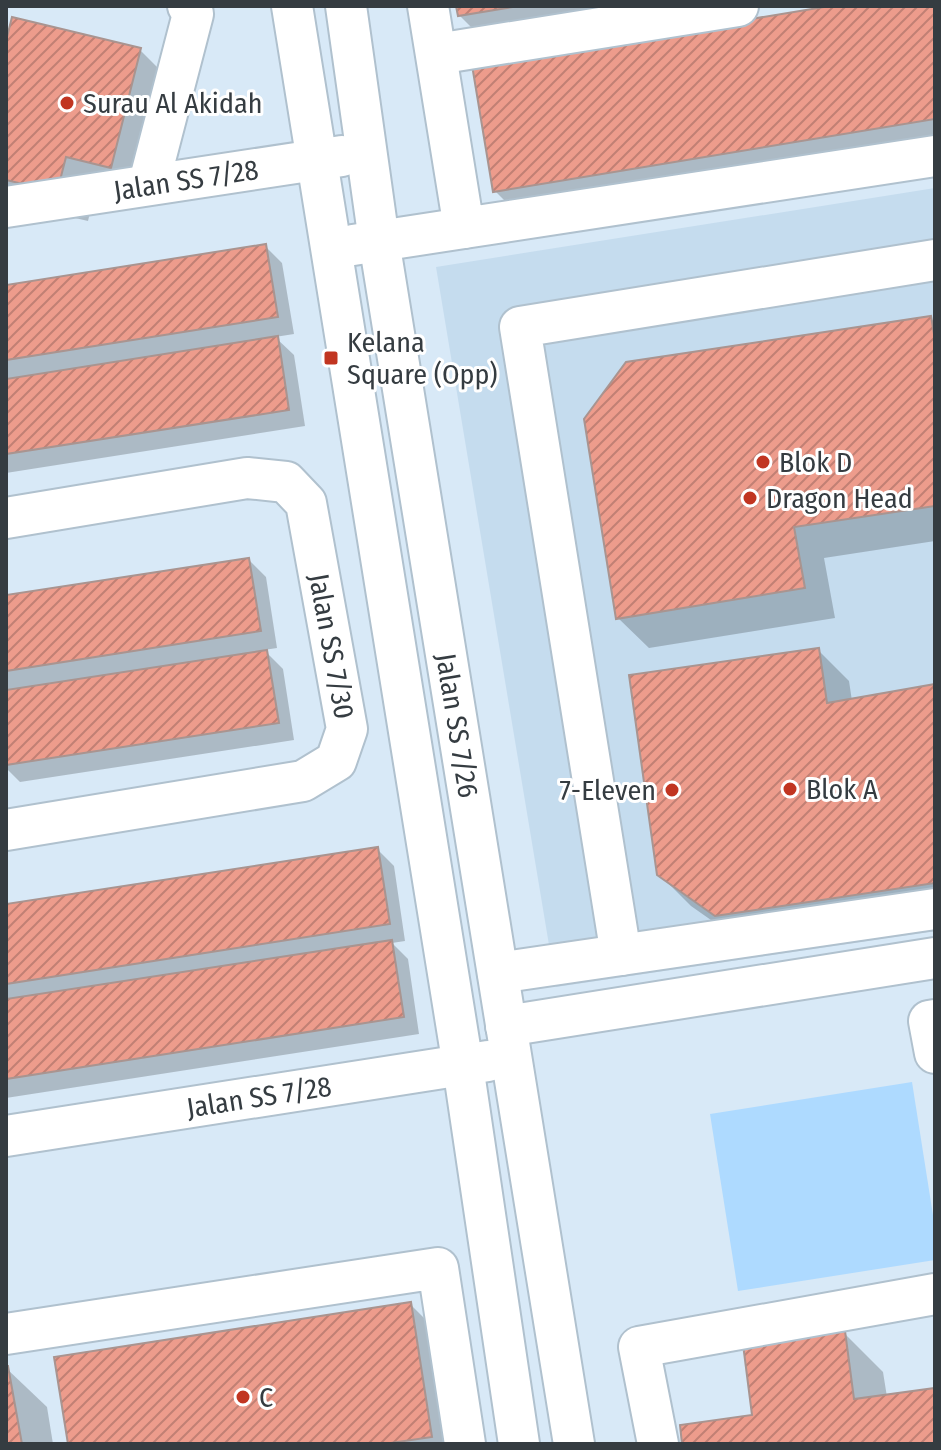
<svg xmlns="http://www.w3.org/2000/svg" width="941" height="1450" viewBox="0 0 941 1450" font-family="'Fira Sans Condensed',sans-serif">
  <defs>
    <pattern id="building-hatch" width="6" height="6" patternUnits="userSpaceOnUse" patternTransform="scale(2)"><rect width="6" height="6" fill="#ed9c8c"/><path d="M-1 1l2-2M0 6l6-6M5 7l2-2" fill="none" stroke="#c18074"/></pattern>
  </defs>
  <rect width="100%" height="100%" fill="#d8e9f7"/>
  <!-- built -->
  <polygon fill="#c5dcee" points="935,188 935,931 556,987 436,267"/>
  <!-- grass -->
  <polygon fill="#aedaff" points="912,1082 935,1228 935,1260 738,1291 710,1114"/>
  <!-- shadow -->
  <g fill="#0003">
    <polygon points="458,6 619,6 499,55 460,16"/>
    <polygon points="842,6 935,6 935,155 526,222 495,191"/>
    <polygon points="6,50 140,50 171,81 142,198 96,187 88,221 6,202"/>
    <polygon points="265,246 282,263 294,334 275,337 294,355 305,426 6,473 6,287"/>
    <polygon points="930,318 935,322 935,541 824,558 835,618 649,648 618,618"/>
    <polygon points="249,560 266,577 277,648 264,650 283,669 294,740 20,782 6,768 6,597"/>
    <polygon points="818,650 849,681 852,701 935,686 935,918 748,946 691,906 659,874"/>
    <polygon points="377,849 394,866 405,941 392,943 408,959 419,1034 6,1098 6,906"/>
    <polygon points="410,1304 450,1344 465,1444 70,1444"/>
    <polygon points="844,1333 883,1372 887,1397 935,1390 935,1444 684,1444 755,1417"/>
    <polygon points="6,1368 47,1407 53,1444 6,1444"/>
  </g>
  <!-- building -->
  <g fill="url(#building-hatch)" stroke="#a99490" stroke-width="2">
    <polygon points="456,6 519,6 458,16"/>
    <polygon points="830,6 935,6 935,119 493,192 472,65"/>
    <polygon points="12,17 141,48 111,168 66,157 57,192 6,180 6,41"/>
    <polygon points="266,244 278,317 6,360 6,285"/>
    <polygon points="931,316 935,340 935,506 794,527 805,588 616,619 584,419 626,362"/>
    <polygon points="278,336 289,410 6,454 6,379"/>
    <polygon points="249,558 261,631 6,671 6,595"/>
    <polygon points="819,648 827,703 935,684 935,883 715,916 657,875 629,675"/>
    <polygon points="267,650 279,723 6,765 6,690"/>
    <polygon points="378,847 390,924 6,984 6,904"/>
    <polygon points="392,940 404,1017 6,1079 6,999"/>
    <polygon points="411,1302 432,1437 384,1444 68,1444 54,1357"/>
    <polygon points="845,1331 854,1399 935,1388 935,1444 682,1444 680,1425 752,1415 743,1344"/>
    <polygon points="6,1366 8,1366 22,1444 6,1444"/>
  </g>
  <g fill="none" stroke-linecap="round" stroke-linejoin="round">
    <!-- minor casing -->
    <g stroke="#b0c1ce" stroke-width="44">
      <g id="minor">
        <polyline points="292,6 463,1066 519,1444"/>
        <path id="s1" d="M346 6 379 241 574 1444"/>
        <polyline points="428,6 464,228 935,156"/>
        <polyline points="437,54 738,6"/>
        <polyline points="149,183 193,14 188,6"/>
        <path id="s2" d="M6 207 342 156"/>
        <polyline points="353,245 464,228"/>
        <path id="s3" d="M6 518 247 478 286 482 306 503 347 729 336 761 303 781 6 830"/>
        <polyline points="621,955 520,327 935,260"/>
        <polyline points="498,973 935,909"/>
        <polyline points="935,1020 929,1021 935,1053"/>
        <polyline points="506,1026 935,958"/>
        <path id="s4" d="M6 1136 488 1061"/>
        <polyline points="6,1334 438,1268 465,1444"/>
        <polyline points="658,1444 639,1347 935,1294"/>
      </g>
    </g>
    <!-- minor -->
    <use href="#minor" stroke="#fff" stroke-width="40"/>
  </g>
  <!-- markers -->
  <g fill="#c13521" stroke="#fff" stroke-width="3">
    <circle cx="67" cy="103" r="8"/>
    <rect x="323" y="350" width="16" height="16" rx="4"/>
    <circle cx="763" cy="462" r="8"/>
    <circle cx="750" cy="498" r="8"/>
    <circle cx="790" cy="789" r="8"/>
    <circle cx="672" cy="790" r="8"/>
    <circle cx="243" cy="1397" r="8"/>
  </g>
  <g text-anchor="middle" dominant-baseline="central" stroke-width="6" stroke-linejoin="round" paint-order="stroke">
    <!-- poi labels -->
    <g font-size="28" fill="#353c41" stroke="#fff" text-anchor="start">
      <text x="83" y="103">Surau Al Akidah</text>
      <text x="347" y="342">Kelana<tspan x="347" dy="32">Square (Opp)</tspan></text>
      <text x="779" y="462">Blok D</text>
      <text x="766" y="498">Dragon Head</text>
      <text x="806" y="789">Blok A</text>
      <text x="656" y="790" text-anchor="end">7-Eleven</text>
      <text x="259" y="1397">C</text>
    </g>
    <!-- street labels -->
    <g font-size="28" fill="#353c41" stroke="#fff">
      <text stroke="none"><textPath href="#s2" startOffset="182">Jalan SS 7/28</textPath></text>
      <text stroke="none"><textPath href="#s3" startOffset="458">Jalan SS 7/30</textPath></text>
      <text stroke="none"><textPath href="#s1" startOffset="728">Jalan SS 7/26</textPath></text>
      <text stroke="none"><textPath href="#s4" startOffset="256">Jalan SS 7/28</textPath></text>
    </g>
  </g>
  <!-- border -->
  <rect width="941" height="1450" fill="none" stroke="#353c41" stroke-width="16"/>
</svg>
